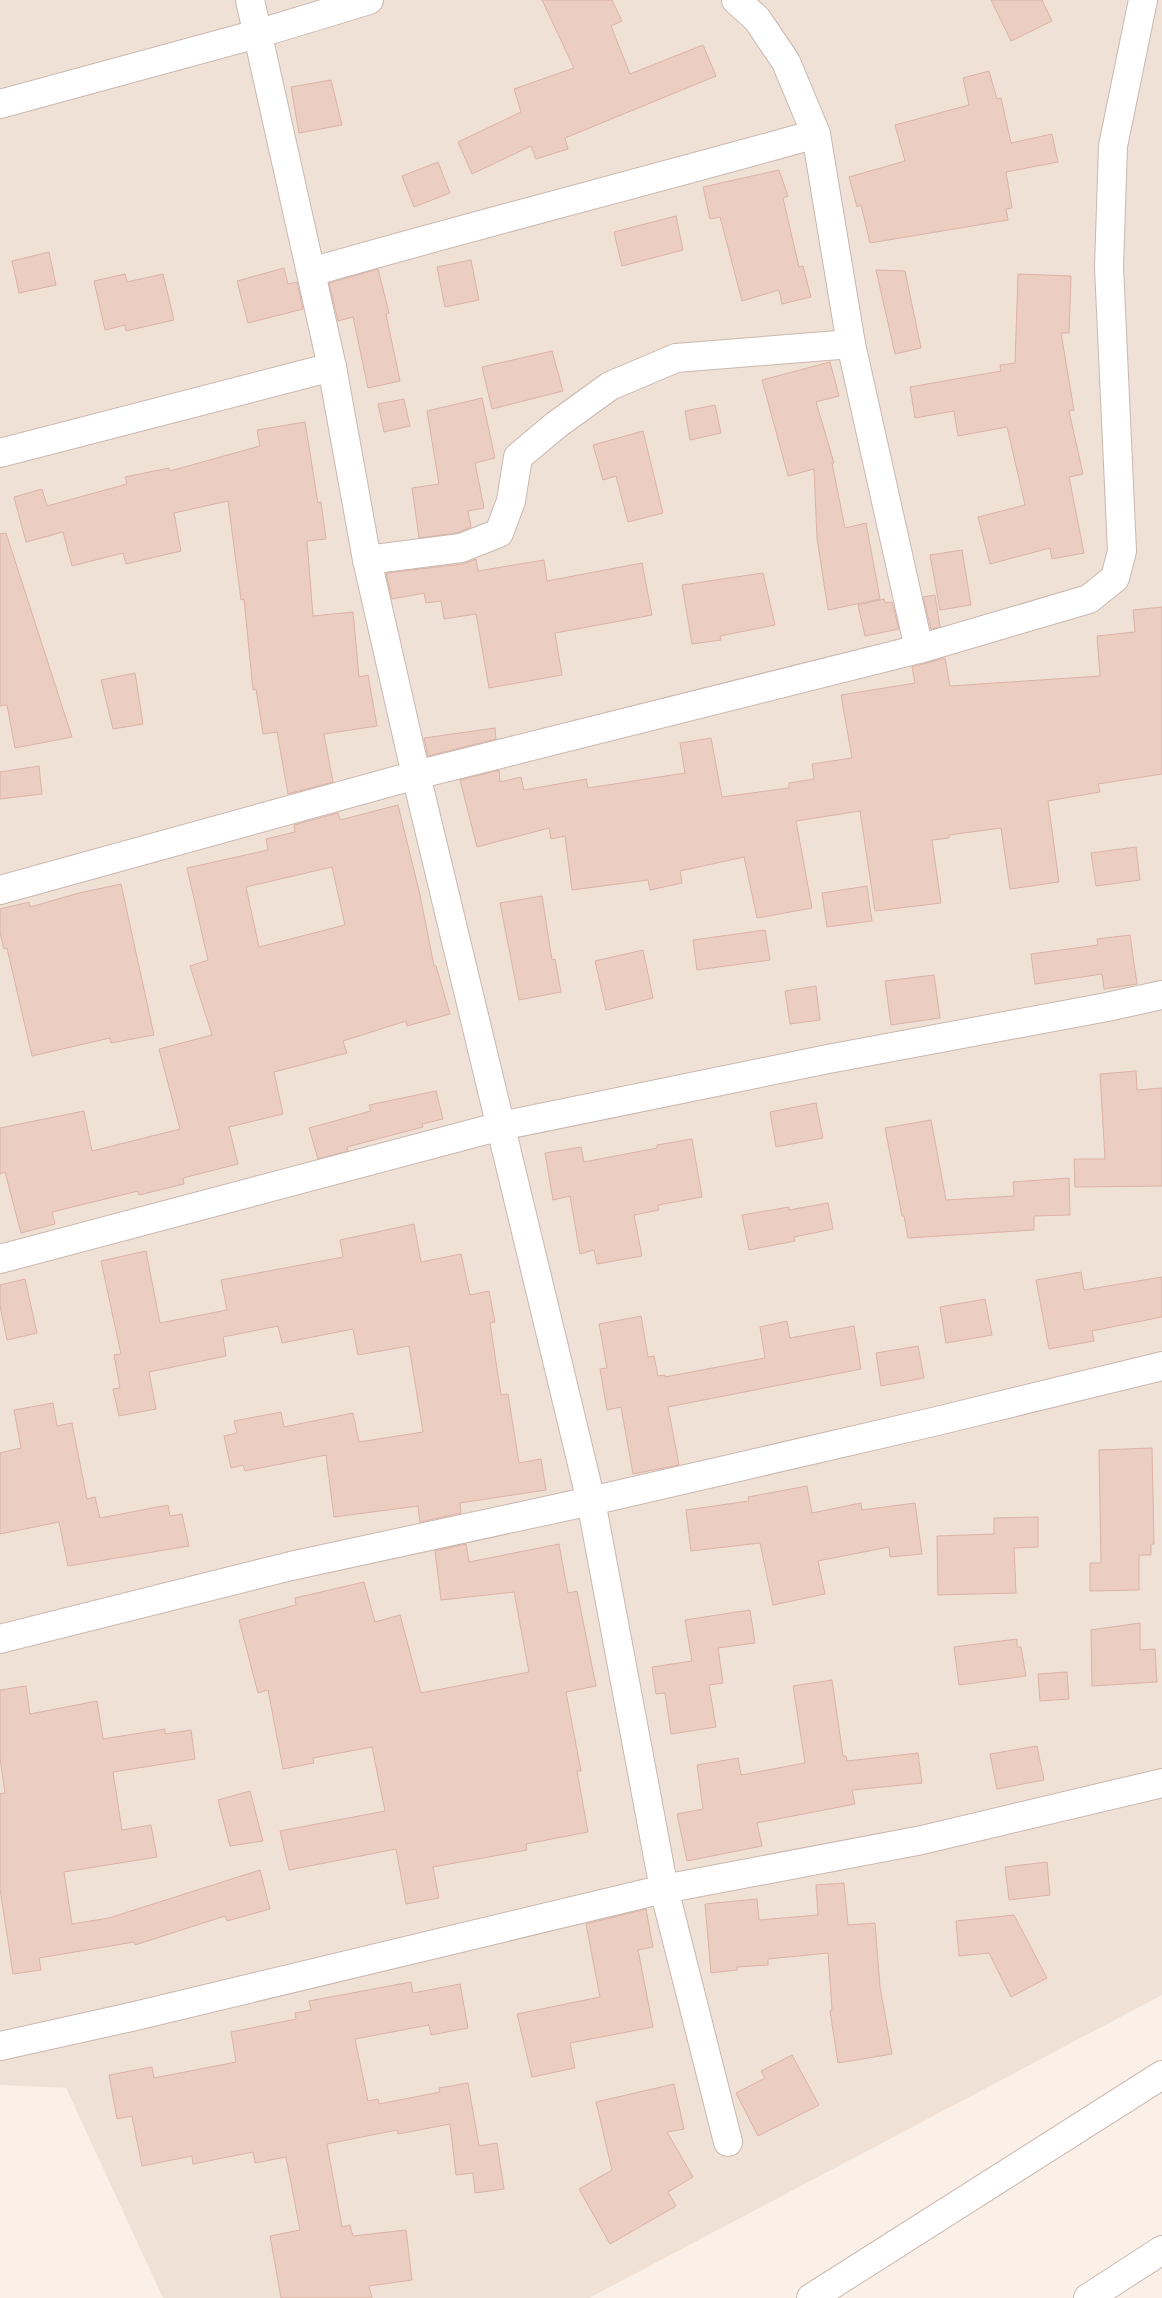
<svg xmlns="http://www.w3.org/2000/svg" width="1162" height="2298" viewBox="0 0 1162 2298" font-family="Karla,sans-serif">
  <rect width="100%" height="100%" fill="#faf0e7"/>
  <!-- residential -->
  <polygon fill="#f0e1d6" points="0,0 1162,0 1162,1995 589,2298 163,2298 66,2088 0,2085"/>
  <!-- building -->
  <g fill="#eccdc2" stroke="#dcb2a5" fill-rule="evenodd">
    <polygon points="542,0 612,0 622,21 611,26 630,74 703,45 716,76 565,138 568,149 536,159 531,146 472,174 458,142 521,112 514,89 574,68"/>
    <polygon points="991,0 1042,0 1052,21 1011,41"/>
    <polygon points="989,71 997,99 1001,98 1011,143 1052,134 1058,162 1006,172 1012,208 1006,209 1008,220 870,243 861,205 857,207 849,177 905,161 895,125 969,105 963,78"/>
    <polygon points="331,80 342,125 299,133 291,87"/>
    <polygon points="438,162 450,193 414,207 402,176"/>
    <polygon points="779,170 788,196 783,198 799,267 803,266 811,297 782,304 779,290 742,301 720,217 710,219 703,187"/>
    <polygon points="676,216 683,250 622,266 614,232"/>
    <polygon points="49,252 56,285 19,293 12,261"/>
    <polygon points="471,260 479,300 445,307 437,267"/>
    <polygon points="284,268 288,284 297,282 303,309 248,323 237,281"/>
    <polygon points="378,269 389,313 386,314 400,381 368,388 353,317 338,321 329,283"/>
    <polygon points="876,270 905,271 921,348 895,354"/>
    <polygon points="125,274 127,282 163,274 174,320 126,331 125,325 105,330 94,281"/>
    <polygon points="1018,274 1071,276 1069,333 1061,333 1074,410 1069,411 1083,474 1069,477 1084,553 1052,559 1050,548 990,564 978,517 1025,505 1007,427 958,436 954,411 915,418 910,387 1001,371 1000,365 1015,363"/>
    <polygon points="552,351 563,391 492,409 482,367"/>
    <polygon points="830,362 839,396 816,402 834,463 832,463 845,528 866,523 880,599 828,610 817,538 814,469 788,476 762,380"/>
    <polygon points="482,398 495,458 475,463 484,508 468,511 471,527 457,533 419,538 412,488 439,484 427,411"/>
    <polygon points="404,399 410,426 384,432 378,404"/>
    <polygon points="715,405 721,433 690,440 685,411"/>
    <polygon points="305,422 318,503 321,502 326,539 307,541 313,616 353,612 359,677 368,675 377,726 324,734 333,782 288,794 277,732 263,734 256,689 253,690 244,599 241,600 228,501 174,513 181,551 126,564 123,553 72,566 63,532 26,542 14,497 42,489 47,506 127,484 125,477 169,468 170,471 260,446 257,430"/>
    <polygon points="643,431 663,513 628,522 616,476 603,480 593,445"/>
    <polygon points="6,533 72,737 15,748 7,705 0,706 0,534"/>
    <polygon points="962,550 971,605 940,610 930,555"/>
    <polygon points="476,559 478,571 544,560 547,581 642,563 652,615 555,633 562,675 489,688 476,614 444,619 441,601 426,603 424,593 392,599 386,573 463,564"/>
    <polygon points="763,573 775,625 720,636 721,640 692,644 682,585"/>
    <polygon points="935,595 940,627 931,629 923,597"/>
    <polygon points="884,599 885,603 892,602 899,629 865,636 858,605"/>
    <polygon points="1162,607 1162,774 1098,784 1100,792 1048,801 1059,882 1010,889 1001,828 949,835 949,838 932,840 941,903 875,911 860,811 796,821 812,908 757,918 744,857 680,871 682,883 650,890 648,880 572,890 565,836 551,839 549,828 477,847 460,780 499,770 500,782 521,777 524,790 586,779 588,788 685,773 680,743 711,738 722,797 789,788 789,783 814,779 812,764 852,758 841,695 915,683 912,667 945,658 950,686 1100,676 1097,636 1135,632 1133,610"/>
    <polygon points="135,673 143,724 113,729 101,680"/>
    <polygon points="495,728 496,739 428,756 424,738"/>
    <polygon points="39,766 42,794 0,799 0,772"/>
    <path d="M398 805 420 895 434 966H436L450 1014 407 1026 406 1021 343 1041 347 1053 274 1072 283 1114 229 1127 238 1164 183 1178 184 1184 139 1195 138 1191 52 1212 55 1224 21 1233 5 1172 0 1174V1128L84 1111 92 1151 180 1129 159 1049 212 1035 190 966 208 960 187 868 268 850 266 839 295 832 294 825 338 813 340 820ZM332 867 345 925 259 947 246 887Z"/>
    <polygon points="1136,847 1140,880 1096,886 1091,853"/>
    <polygon points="121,884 154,1035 111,1043 110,1038 32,1056 7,948 4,949 0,933 0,909 29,902 30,907 79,893"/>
    <polygon points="867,886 872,921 827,927 822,893"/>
    <polygon points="542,896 552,960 555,959 561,992 519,1000 500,903"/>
    <polygon points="765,930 770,960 697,970 693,940"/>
    <polygon points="1130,935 1137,984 1104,989 1102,974 1035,984 1031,954 1098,945 1097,939"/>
    <polygon points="643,950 653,998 606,1010 595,961"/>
    <polygon points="934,975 940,1018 891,1025 885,981"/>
    <polygon points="816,986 820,1020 790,1024 785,991"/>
    <polygon points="1136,1071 1137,1090 1162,1088 1162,1186 1075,1187 1074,1159 1105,1159 1100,1074"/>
    <polygon points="436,1091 443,1119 422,1124 423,1127 347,1147 348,1151 318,1159 309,1128 371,1111 369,1105"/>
    <polygon points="816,1103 823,1138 776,1147 770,1112"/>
    <polygon points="931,1120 946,1200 1014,1196 1013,1182 1069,1178 1070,1215 1034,1216 1034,1230 908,1238 904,1216 902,1216 885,1128"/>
    <polygon points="692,1139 702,1197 658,1205 659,1210 634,1215 642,1256 597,1264 594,1250 580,1254 570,1196 553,1200 545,1153 581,1147 584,1162 657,1148 657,1145"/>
    <polygon points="828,1203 833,1229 794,1237 795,1241 749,1250 742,1215 789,1207 789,1210"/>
    <polygon points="414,1224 421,1262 461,1254 470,1295 489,1291 495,1322 490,1323 501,1395 508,1394 519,1463 541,1459 546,1490 460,1503 461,1513 420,1522 418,1506 334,1517 326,1455 245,1471 243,1465 231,1468 224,1436 237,1433 234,1421 281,1412 284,1427 353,1413 359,1442 423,1432 409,1346 358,1355 353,1329 282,1343 278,1326 223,1337 226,1356 149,1372 156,1409 119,1416 113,1389 120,1388 114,1355 121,1354 101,1261 146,1251 160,1323 227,1310 221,1280 343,1257 340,1240"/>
    <polygon points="1081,1272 1084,1290 1162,1277 1162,1317 1092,1331 1094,1341 1049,1349 1036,1280"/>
    <polygon points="25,1279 37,1333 7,1340 0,1306 0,1285"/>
    <polygon points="985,1299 992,1335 946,1343 940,1307"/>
    <polygon points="641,1316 648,1357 654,1356 658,1376 665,1375 665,1377 765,1358 760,1327 787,1321 790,1338 854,1326 861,1369 668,1407 679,1465 633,1474 621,1407 607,1410 600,1369 607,1368 599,1324"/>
    <polygon points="918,1346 924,1378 881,1386 876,1353"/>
    <polygon points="53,1403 57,1426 72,1423 87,1499 95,1497 100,1518 168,1505 170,1516 182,1514 189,1546 68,1566 59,1522 0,1534 0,1453 21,1448 14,1410"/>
    <polygon points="1152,1448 1154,1544 1151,1544 1151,1555 1139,1555 1139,1590 1090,1591 1090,1563 1101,1563 1099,1450"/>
    <polygon points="807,1486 812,1513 861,1503 862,1510 915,1503 922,1554 890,1557 889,1547 818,1561 825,1594 773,1605 760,1543 691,1551 686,1510 749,1501 748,1497"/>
    <polygon points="1038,1517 1038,1547 1014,1548 1016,1593 938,1595 937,1536 994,1534 994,1518"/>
    <polygon points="466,1544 469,1562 559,1544 568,1593 577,1591 596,1686 566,1692 581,1771 577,1771 588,1832 526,1844 527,1850 433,1867 439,1898 406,1904 396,1849 289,1870 280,1831 385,1811 372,1747 313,1758 314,1763 283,1769 268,1690 258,1693 239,1620 296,1605 295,1598 364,1582 375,1622 400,1615 421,1693 529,1672 514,1592 441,1600 435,1551"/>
    <polygon points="750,1610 755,1643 718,1648 723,1683 709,1685 716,1727 671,1734 665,1693 656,1694 652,1667 692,1661 685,1620"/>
    <polygon points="1140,1623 1140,1650 1155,1649 1157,1682 1092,1686 1091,1630"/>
    <polygon points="1017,1639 1017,1647 1021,1647 1026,1676 959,1685 954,1647"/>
    <polygon points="1067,1672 1069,1699 1040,1701 1038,1674"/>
    <polygon points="832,1680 843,1756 846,1756 847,1761 918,1753 922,1783 852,1790 855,1804 757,1823 762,1846 687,1861 677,1814 703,1809 697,1765 738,1758 741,1775 805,1763 793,1686"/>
    <polygon points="26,1686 30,1714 97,1701 103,1739 165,1729 165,1734 191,1730 195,1759 113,1772 122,1830 151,1825 157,1857 64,1872 72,1924 109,1918 260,1870 270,1909 227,1921 225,1916 135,1945 134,1942 39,1958 41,1970 13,1974 0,1889 0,1794 5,1793 0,1758 0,1690"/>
    <polygon points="1037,1746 1044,1780 997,1789 990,1754"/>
    <polygon points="250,1791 263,1841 230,1846 218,1800"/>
    <polygon points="1047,1862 1050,1895 1009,1900 1005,1867"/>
    <polygon points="844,1883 848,1925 875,1923 880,1987 892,2054 838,2063 830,2011 832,2010 828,1953 768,1959 768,1965 737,1967 737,1970 711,1973 705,1904 757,1899 759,1920 818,1915 816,1885"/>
    <polygon points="646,1909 653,1947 638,1950 653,2027 570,2043 575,2068 532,2077 517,2014 600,1997 586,1924"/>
    <polygon points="1014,1915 1047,1978 1011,1997 989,1953 959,1956 956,1921"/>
    <polygon points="411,1982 413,1993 460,1984 468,2028 431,2035 429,2025 355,2039 368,2101 378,2099 379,2104 440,2092 439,2088 468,2083 479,2146 497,2143 504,2189 475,2193 473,2173 456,2175 450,2124 398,2134 397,2130 327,2144 342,2227 350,2225 353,2236 406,2230 412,2280 369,2286 372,2298 281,2298 270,2236 300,2230 286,2157 255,2163 253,2152 193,2164 192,2156 142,2166 132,2116 117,2119 109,2075 152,2067 154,2078 236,2062 231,2032 296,2019 295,2013 311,2010 309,2001"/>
    <polygon points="792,2055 819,2105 758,2136 736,2093 765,2078 761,2071"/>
    <polygon points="674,2084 684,2129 667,2132 693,2177 668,2192 676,2206 610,2244 579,2189 612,2170 596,2102"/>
  </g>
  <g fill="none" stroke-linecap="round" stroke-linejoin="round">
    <!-- minor casing -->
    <g stroke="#cab7af" stroke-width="30">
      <g id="minor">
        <polyline points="250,0 332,367 367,560 416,775 591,1501 664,1889 728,2142"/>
        <polyline points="736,0 757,19 786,62 816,134 851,344 919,649"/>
        <polyline points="0,104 257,34 369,0"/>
        <path d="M311 272C479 224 648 181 816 134"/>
        <polyline points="0,453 332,367"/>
        <polyline points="367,560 461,548 499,533 511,501 518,457 556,425 610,386 676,358 851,344"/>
        <polyline points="0,890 416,775 919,649 1089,599 1115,578 1122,551 1109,267 1113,146 1143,0"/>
        <polyline points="0,1259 501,1126 828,1059 1107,1007 1162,995"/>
        <polyline points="0,1639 291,1566 591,1501 933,1422 1162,1366"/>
        <polyline points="0,2046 131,2017 664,1889 922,1840 1162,1783"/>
      </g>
    </g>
    <!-- secondary casing -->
    <g stroke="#ceb8af" stroke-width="30">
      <g id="secondary">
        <polyline points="811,2298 1162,2075"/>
        <polyline points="1088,2298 1162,2250"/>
      </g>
    </g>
    <!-- minor -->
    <use href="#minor" stroke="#fff" stroke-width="28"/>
    <!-- secondary -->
    <use href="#secondary" stroke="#fff" stroke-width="28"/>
  </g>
</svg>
